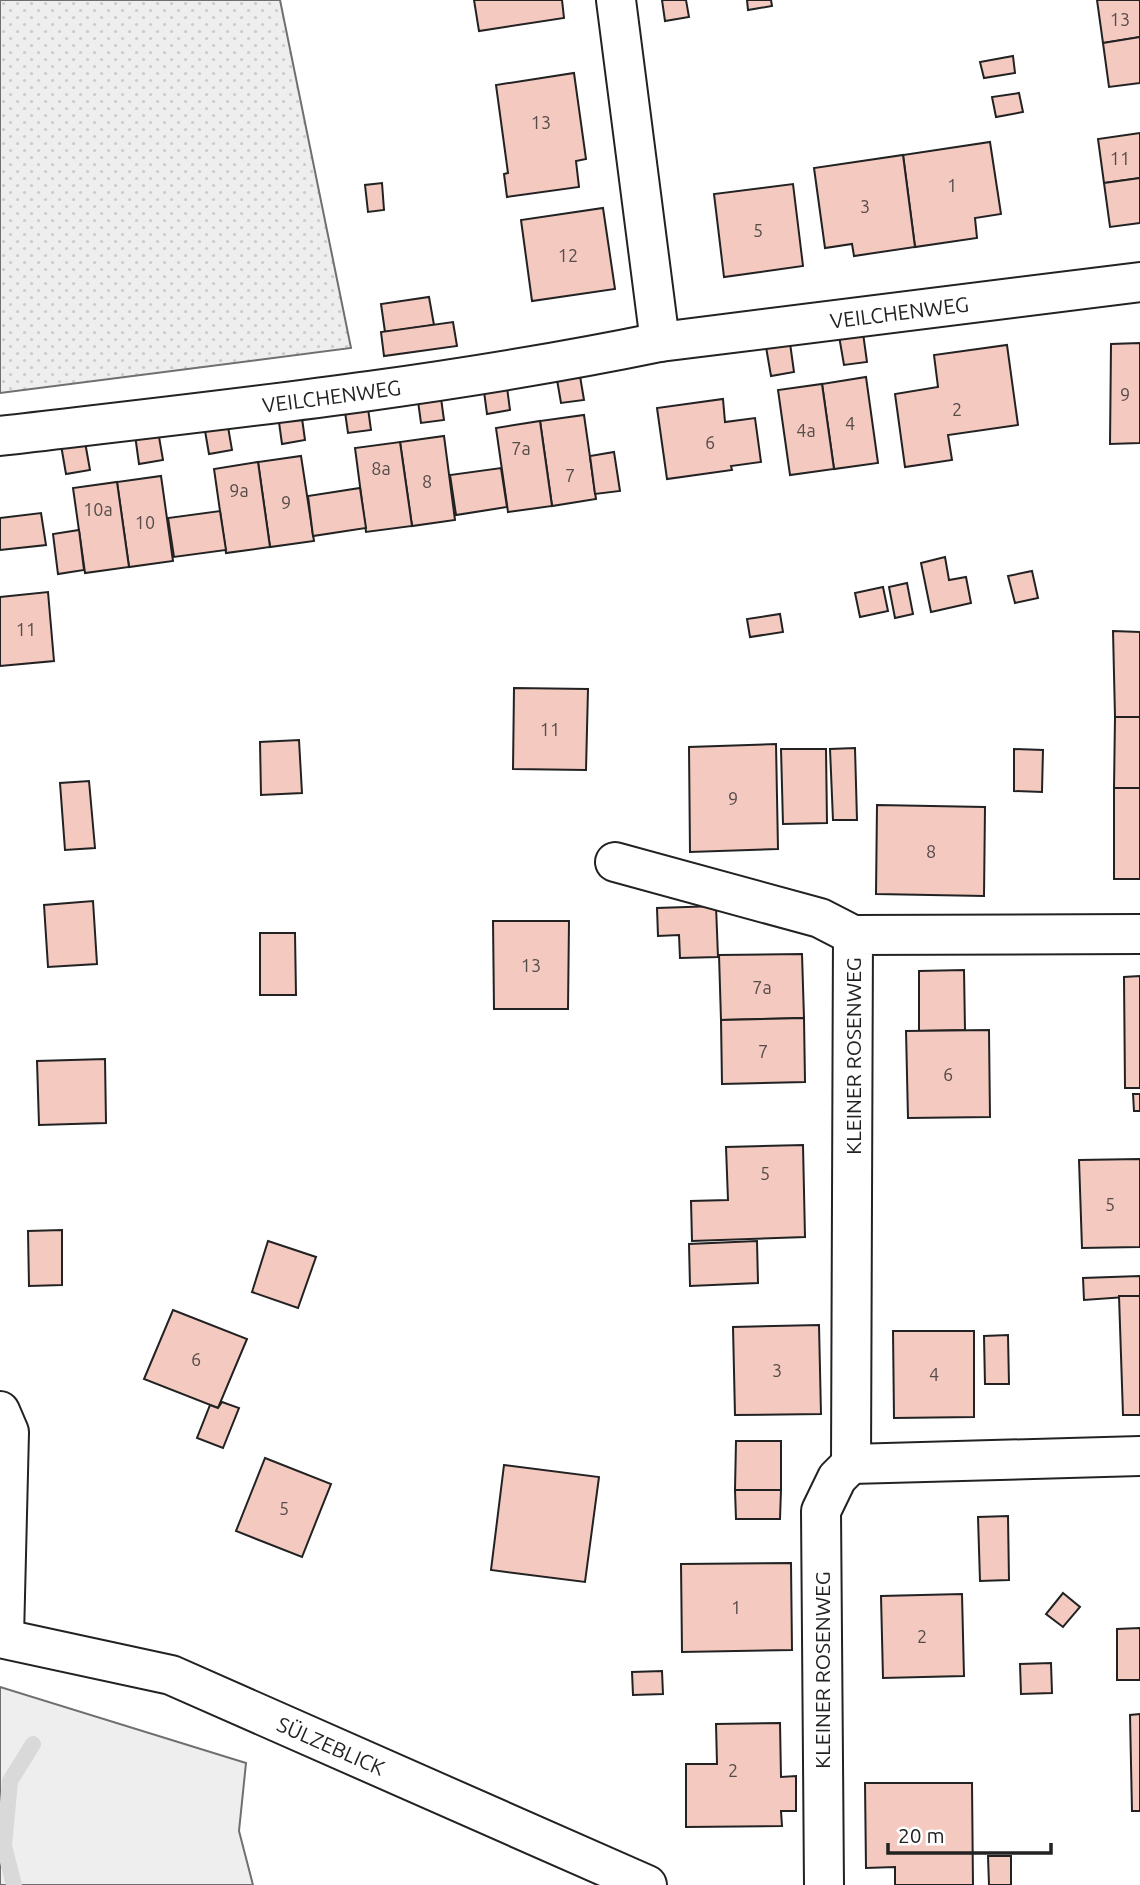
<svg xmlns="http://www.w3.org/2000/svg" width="1140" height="1885" viewBox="0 0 1140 1885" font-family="Ubuntu,sans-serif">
  <defs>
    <pattern id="grass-dots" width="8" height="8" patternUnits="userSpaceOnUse" patternTransform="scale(1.75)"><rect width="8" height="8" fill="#eee"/><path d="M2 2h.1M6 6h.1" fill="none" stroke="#ccc" stroke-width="1.8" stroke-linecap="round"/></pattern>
  </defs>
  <rect width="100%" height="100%" fill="#fff"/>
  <!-- grass -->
  <polygon fill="url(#grass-dots)" stroke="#6f6f6f" stroke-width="2" points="0,0 280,0 351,348 0,393"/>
  <!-- garden -->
  <polygon fill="#eee" stroke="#6f6f6f" stroke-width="2" points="0,1687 246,1763 239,1831 253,1885 0,1885"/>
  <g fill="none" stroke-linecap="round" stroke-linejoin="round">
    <!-- stream -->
    <polyline stroke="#d9d9d9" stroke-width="16" points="14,1885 4,1846 10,1781 33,1744"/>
  </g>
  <!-- building -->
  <g fill="#f3c9c0" stroke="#222" stroke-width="2">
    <polygon points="474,0 562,0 564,18 479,31"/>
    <polygon points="662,0 686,0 689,17 665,21"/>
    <polygon points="747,0 771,0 772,6 748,10"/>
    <polygon points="1097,0 1140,0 1140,37 1103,43"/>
    <polygon points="1140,37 1140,83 1109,87 1103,43"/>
    <polygon points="1013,56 1015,73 984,78 980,62"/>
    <polygon points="574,73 586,159 576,161 579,187 507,197 504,174 508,173 496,85"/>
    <polygon points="1019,93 1023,112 996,117 992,97"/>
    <polygon points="1140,133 1140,178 1104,183 1098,139"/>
    <polygon points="990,142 1001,214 975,218 977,238 915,247 903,155"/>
    <polygon points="903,155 915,247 854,256 852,244 825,248 814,168"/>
    <polygon points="1140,178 1140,223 1110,227 1104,183"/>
    <polygon points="382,183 384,210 368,212 365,185"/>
    <polygon points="793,184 803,266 724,277 714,194"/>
    <polygon points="603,208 615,289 532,301 521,220"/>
    <polygon points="429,297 434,325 385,332 381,304"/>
    <polygon points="453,322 457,346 384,356 381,332"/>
    <polygon points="863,333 867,362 844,365 839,336"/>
    <polygon points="790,343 794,372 771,376 766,347"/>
    <polygon points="1140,343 1140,443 1110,444 1111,344"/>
    <polygon points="1007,345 1018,425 948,435 952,460 905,467 895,394 938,387 934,355"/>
    <polygon points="579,370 584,400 561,403 556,374"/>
    <polygon points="866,377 878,463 834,469 822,384"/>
    <polygon points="506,380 510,410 487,414 483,384"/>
    <polygon points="822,384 834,469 790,475 778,390"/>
    <polygon points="440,391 444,420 421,423 417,394"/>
    <polygon points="723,399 725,422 755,418 761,462 731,466 732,470 667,479 657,408"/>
    <polygon points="367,401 371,430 348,433 344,405"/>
    <polygon points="301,411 305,440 282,444 278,415"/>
    <polygon points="584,415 596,499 552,506 540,421"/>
    <polygon points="227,421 232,450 209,454 204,425"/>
    <polygon points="540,421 552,506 508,512 496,428"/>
    <polygon points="158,431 163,460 139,464 135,435"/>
    <polygon points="444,436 455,520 412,526 400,442"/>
    <polygon points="85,442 90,470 66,474 61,445"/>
    <polygon points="400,442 412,526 366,532 355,448"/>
    <polygon points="614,452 620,491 595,494 590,456"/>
    <polygon points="301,456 314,541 270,547 258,462"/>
    <polygon points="258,462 270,547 226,553 214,469"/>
    <polygon points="501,468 507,507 456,515 450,475"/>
    <polygon points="161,476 173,561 129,567 117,482"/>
    <polygon points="117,482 129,567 85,573 73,488"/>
    <polygon points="360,488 366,528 313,536 308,496"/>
    <polygon points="220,511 226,550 174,557 168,518"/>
    <polygon points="41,513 46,545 0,550 0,518"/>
    <polygon points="79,530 84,570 58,574 53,534"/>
    <polygon points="945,557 949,580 966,577 971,603 931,612 921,563"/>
    <polygon points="1032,571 1038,598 1015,603 1008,576"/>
    <polygon points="907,583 913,614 895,618 889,587"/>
    <polygon points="883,587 888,611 860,617 855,593"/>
    <polygon points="48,592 54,661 0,666 0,597"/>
    <polygon points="780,614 783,632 750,637 747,619"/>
    <polygon points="1113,631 1140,632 1140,717 1115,717"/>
    <polygon points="514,688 588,689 586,770 513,769"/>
    <polygon points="1115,717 1140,717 1140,788 1114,788"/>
    <polygon points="299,740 302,793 261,795 260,742"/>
    <polygon points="776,744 778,849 690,852 689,747"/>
    <polygon points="855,748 857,820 833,820 830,749"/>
    <polygon points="781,749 826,749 827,823 783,824"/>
    <polygon points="1014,749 1043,750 1042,792 1014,791"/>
    <polygon points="89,781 95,848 65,850 60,783"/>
    <rect x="1114" y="788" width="26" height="91"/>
    <polygon points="877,805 985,807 984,896 876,894"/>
    <polygon points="93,901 97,964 48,967 44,905"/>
    <polygon points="716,906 718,957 680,958 679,935 658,936 657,908"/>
    <polygon points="493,921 569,921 568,1009 494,1009"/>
    <polygon points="260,933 295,933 296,995 260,995"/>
    <polygon points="802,954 804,1018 721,1020 719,955"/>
    <polygon points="964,970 965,1030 919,1031 919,971"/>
    <polygon points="1140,976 1140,1088 1125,1088 1124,977"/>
    <polygon points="804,1018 805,1082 722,1084 721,1020"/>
    <polygon points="989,1030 990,1117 908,1118 906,1031"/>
    <polygon points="105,1059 106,1123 39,1125 37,1061"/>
    <polygon points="1133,1094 1140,1094 1140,1111 1134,1111"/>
    <polygon points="803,1145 805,1237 692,1241 691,1201 728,1200 726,1147"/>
    <polygon points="1140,1159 1140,1247 1082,1248 1079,1160"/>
    <polygon points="62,1230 62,1285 29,1286 28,1231"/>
    <polygon points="268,1241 316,1257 298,1308 252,1292"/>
    <polygon points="757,1241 758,1283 690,1286 689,1244"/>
    <polygon points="1140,1276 1140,1296 1084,1300 1083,1278"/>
    <polygon points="1119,1296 1140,1296 1140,1415 1123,1415"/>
    <polygon points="173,1310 247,1339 218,1408 144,1379"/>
    <polygon points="819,1325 821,1414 735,1415 733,1327"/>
    <polygon points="893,1331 974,1331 974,1417 894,1418"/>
    <polygon points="1008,1335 1009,1384 985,1384 984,1336"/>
    <polygon points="222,1402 239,1408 223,1448 197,1438 210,1405 218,1408"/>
    <polygon points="736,1441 781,1441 781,1490 735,1490"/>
    <polygon points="265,1458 331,1484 302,1557 236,1531"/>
    <polygon points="504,1465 599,1477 585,1582 491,1570"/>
    <polygon points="735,1490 781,1490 780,1519 736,1519"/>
    <polygon points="1008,1516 1009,1580 980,1581 978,1517"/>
    <polygon points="791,1563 792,1650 682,1652 681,1564"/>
    <polygon points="1063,1593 1080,1607 1063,1627 1046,1614"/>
    <polygon points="962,1594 964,1676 883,1678 881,1596"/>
    <polygon points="1140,1628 1140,1680 1117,1680 1117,1629"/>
    <polygon points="1051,1663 1052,1693 1021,1694 1020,1664"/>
    <polygon points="662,1671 663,1694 633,1695 632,1672"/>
    <polygon points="1140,1714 1140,1811 1132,1811 1130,1715"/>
    <polygon points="780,1723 781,1777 796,1776 796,1811 781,1811 782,1826 686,1827 686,1764 717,1764 716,1724"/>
    <polygon points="865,1783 972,1783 973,1885 895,1885 895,1867 866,1868"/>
    <polygon points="988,1856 1011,1856 1011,1885 989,1885"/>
  </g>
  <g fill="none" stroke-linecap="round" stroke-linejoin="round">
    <!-- minor casing -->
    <g stroke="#222" stroke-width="42">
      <g id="minor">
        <polyline points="616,0 660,342"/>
        <path id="s1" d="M0 436C221 410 442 387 660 342L1140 282"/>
        <polyline points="615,862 820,918 853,935"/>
        <polyline points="1140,934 853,935 851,1464 1140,1456"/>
        <polyline points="0,1411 9,1432 4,1637"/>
        <path id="s2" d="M0 1638 171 1675 647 1885"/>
        <polyline points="824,1885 821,1511 837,1478 851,1464"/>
      </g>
    </g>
    <!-- minor -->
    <use href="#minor" stroke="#fff" stroke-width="38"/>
  </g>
  <g text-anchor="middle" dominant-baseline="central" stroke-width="5" stroke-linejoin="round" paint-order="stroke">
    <!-- number labels -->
    <g font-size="18" fill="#564c4a">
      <text x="1120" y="19">13</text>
      <text x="541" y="122">13</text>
      <text x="1120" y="158">11</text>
      <text x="952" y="185">1</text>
      <text x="865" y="206">3</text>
      <text x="758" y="230">5</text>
      <text x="568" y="255">12</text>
      <text x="1125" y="394">9</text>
      <text x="957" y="409">2</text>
      <text x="850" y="423">4</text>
      <text x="806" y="430">4a</text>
      <text x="710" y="442">6</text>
      <text x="521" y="448">7a</text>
      <text x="381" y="468">8a</text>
      <text x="570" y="475">7</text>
      <text x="427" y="481">8</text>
      <text x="239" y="490">9a</text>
      <text x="286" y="502">9</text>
      <text x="98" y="509">10a</text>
      <text x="145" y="522">10</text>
      <text x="26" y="629">11</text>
      <text x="550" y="729">11</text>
      <text x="733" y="798">9</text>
      <text x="931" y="851">8</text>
      <text x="531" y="965">13</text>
      <text x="762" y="987">7a</text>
      <text x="763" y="1051">7</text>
      <text x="948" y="1074">6</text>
      <text x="765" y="1173">5</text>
      <text x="1110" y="1204">5</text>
      <text x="196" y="1359">6</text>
      <text x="777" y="1370">3</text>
      <text x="934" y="1374">4</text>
      <text x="284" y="1508">5</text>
      <text x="736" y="1607">1</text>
      <text x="922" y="1636">2</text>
      <text x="733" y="1770">2</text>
    </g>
    <!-- street labels -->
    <g font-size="21" fill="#222" stroke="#fff">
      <text stroke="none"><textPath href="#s1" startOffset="908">VEILCHENWEG</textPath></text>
      <text stroke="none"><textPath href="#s1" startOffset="334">VEILCHENWEG</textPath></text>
      <text transform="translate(853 1056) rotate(-90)">KLEINER ROSENWEG</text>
      <text transform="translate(822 1670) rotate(-90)">KLEINER ROSENWEG</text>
      <text stroke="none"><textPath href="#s2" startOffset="350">SÜLZEBLICK</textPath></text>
    </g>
  </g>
  <!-- scale -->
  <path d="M888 1843v10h163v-10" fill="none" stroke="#222222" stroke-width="3.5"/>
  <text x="898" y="1843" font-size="21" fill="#222222" stroke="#ffffff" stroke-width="5" paint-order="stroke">20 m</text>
</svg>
